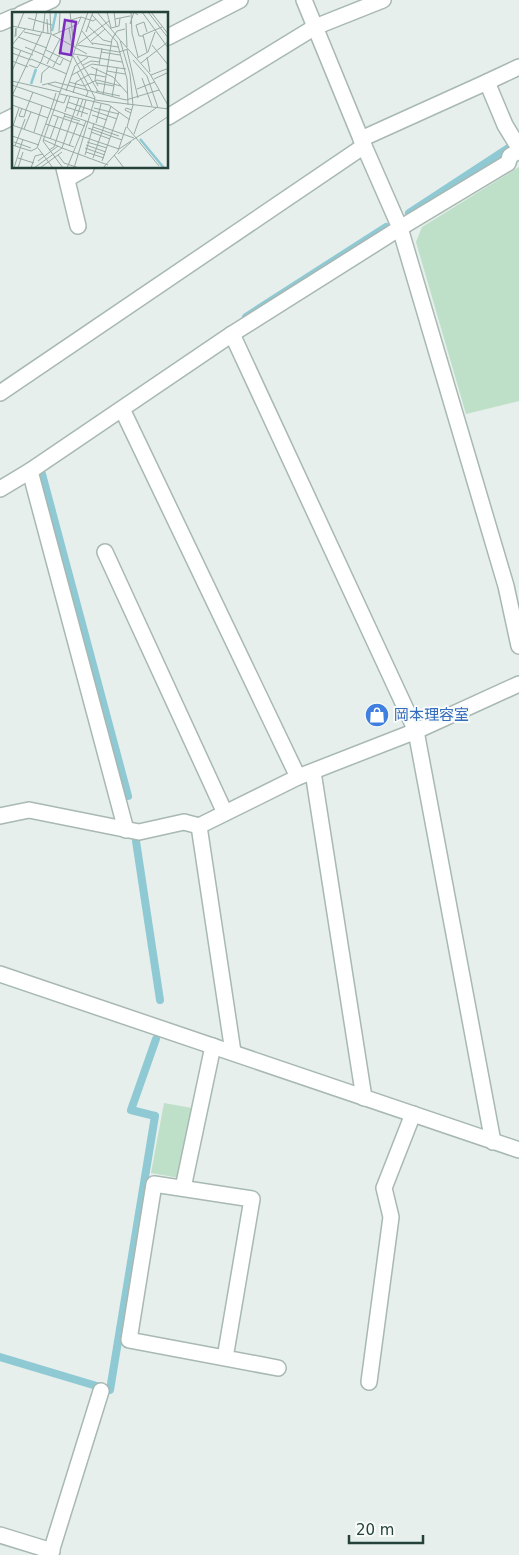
<svg xmlns="http://www.w3.org/2000/svg" width="519" height="1555" viewBox="0 0 519 1555" font-family="'DejaVu Sans','Noto Sans JP',sans-serif">
  <rect width="100%" height="100%" fill="#e6efeb"/>
  <!-- green -->
  <g fill="#bfe0c8">
    <polygon points="519,167 519,401 466,414 416,242 422,227"/>
    <polygon points="164,1103 192,1108 179,1178 151,1173"/>
  </g>
  <g fill="none" stroke-linecap="round" stroke-linejoin="round">
    <!-- stream -->
    <g stroke="#8ec9d4" stroke-width="8">
      <polyline points="409,213 513,145"/>
      <polyline points="246,317 386,227"/>
      <polyline points="42,474 128,796"/>
      <polyline points="136,841 160,1000"/>
      <polyline points="0,1357 110,1390 155,1116 131,1110 156,1039"/>
    </g>
    <!-- street casing -->
    <g stroke="#a8b8b2" stroke-width="18">
      <g id="street">
        <polyline points="304,0 361,139 400,228 506,586 519,646"/>
        <polyline points="21,14 52,0"/>
        <polyline points="0,23 14,17"/>
        <polyline points="168,37 240,0"/>
        <polyline points="487,82 519,67"/>
        <polyline points="168,117 315,27 383,0"/>
        <polyline points="0,123 14,116"/>
        <polyline points="361,139 487,82 505,125 519,148"/>
        <polyline points="64,168 78,226"/>
        <polyline points="67,179 86,168"/>
        <polyline points="232,334 416,731 493,1142"/>
        <polyline points="0,393 364,146"/>
        <polyline points="122,409 298,777"/>
        <polyline points="30,471 126,830"/>
        <polyline points="0,489 30,471 232,334 400,228 508,163 510,156 519,151"/>
        <polyline points="105,552 225,813"/>
        <polyline points="313,772 364,1098"/>
        <polyline points="0,816 29,810 139,832 184,822 199,826"/>
        <polyline points="0,974 519,1150"/>
        <polyline points="233,1052 199,826 298,777 416,731 519,684"/>
        <polyline points="183,1188 213,1046"/>
        <polyline points="225,1358 252,1199 154,1184 129,1340 278,1368"/>
        <polyline points="369,1382 391,1217 384,1188 413,1114"/>
        <polyline points="0,1535 52,1551"/>
        <polyline points="50,1555 101,1391"/>
      </g>
    </g>
    <!-- street -->
    <use href="#street" stroke="#fff" stroke-width="15"/>
  </g>
  <!-- icons -->
  <defs>
    <g id="shop-disc" transform="scale(1.25)"><circle r="9.5" fill="#3f7fe0" stroke="#f7fbf9"/><path d="M-5-2.5h2.3a2.7 3.5 0 0 1 5.4 0H5L5.5 6h-11ZM-1.5-2.5h3a1.5 2.3 0 0 0-3 0Z" fill="#fff"/></g>
  </defs>
  <g fill-rule="evenodd">
    <use href="#shop-disc" x="377" y="715"/>
  </g>
  <g text-anchor="middle" dominant-baseline="central" stroke-width="4" stroke-linejoin="round" paint-order="stroke">
    <!-- shop labels -->
    <g font-size="15" fill="#366cbe" stroke="#f7fbf9" text-anchor="start">
      <text x="394" y="715">岡本理容室</text>
    </g>
  </g>
  <!-- overview -->
  <g transform="translate(12 12)">
    <rect width="156" height="156" fill="#e6efeb"/>
    <path fill="none" stroke="#8ec9d4" stroke-width="2.5" d="M40 19 44 1M19 72 24 57M128 127 152 156"/>
    <path fill="none" stroke="#98aaa4" stroke-width="1" d="M38 0 39 22M58 0 62 35M85 0 108 28 118 62 121 93 115 115 147 154M95 0 99 16 107 14 108 6M102 0 104 15M119 0 120 21M130 0 157 37M136 0 157 27M139 0 157 23M80 3 105 30 115 67 116 93M16 6 40 13M35 7 36 22M103 7 118 4M59 8 69 5 81 9 84 7M114 11 115 35M118 12 122 0 126 3M0 14 39 22 75 42M76 14 91 28 99 30M6 15 12 0M57 16 60 34M21 18 25 0M70 19 81 33M12 20 29 24M31 20 33 0M47 20 48 0M74 20 81 0M120 21 126 45M41 23 66 12 69 5M131 24H127L124 13 132 10 135 20M3 25 4 16V24M6 25 35 36M79 29 93 17M109 29 138 62 157 95M80 31 106 35M66 32 97 9M0 33 13 17M65 33 107 40 116 37M140 33 157 54M0 35 21 43M13 35 32 43M34 38 59 50M115 38 126 86M89 40 108 43M135 40 131 23 150 15M0 41 19 48M62 42 110 50M32 44 48 53 51 47M61 44 83 86 62 156M65 44 86 79M135 45 138 60M125 46 136 40 143 20M19 47 55 62M121 48 135 64 146 96M0 49 16 55M29 50 39 23M129 51 157 29M35 52 48 27M17 53 25 56 29 50M71 53 79 49 88 50M87 53 90 36M41 55 50 38M79 55 101 65 116 82M85 56 83 68 86 74M0 59 9 38M95 59 113 62M65 60 76 80 74 85M60 63 80 52 114 57M139 63 157 56M130 66 140 94M142 67 157 60M0 69 48 80M57 70 72 74 85 68 109 74M29 71 30 61 38 54M85 71 102 74M36 72 83 87M0 73 46 89M30 73 43 70 114 88 147 78M125 77 143 70M54 79 63 54 76 45M84 79 108 84M61 81 64 70 78 62 94 65M48 82 97 93 118 108M0 83 122 126M91 83 100 27 105 19 113 17M0 84 30 20M100 85 105 56M83 88 157 97M45 89 52 91 55 83M56 90 105 107M0 93 36 106M54 95 76 102M10 96 7 104 12 105 14 98M82 96 107 102M39 97 44 81M14 98 21 80M53 100 58 84M119 101 113 98 114 96 120 98M41 103 73 114M80 103 95 108M52 104 68 109M65 104 71 87M69 105 74 88M84 111 89 92M34 112 107 137M0 113 62 135M1 114 7 96M81 115 107 124M76 116 110 128M12 117 19 100M22 120 30 94M79 120 98 127M122 122 127 108 144 96M0 124 27 133M38 127 46 105M32 128 50 136 67 86M2 130 19 136M75 130 95 136M0 133 19 139 25 136 39 97M74 133 94 140M3 134 13 107M57 134 66 110M26 136 41 156M73 136 93 143M107 137 157 104M37 138 42 135 53 102M74 140 92 146M106 142 119 130M46 143 52 151 67 156M73 143 82 111M102 143 112 156M6 146 22 151M81 146 99 94M26 149 46 134M90 149 107 100M2 156 11 127M6 156 11 140M19 156 23 144 31 142M22 156 50 136 96 153M28 156 50 140M51 156 31 129 76 0M55 156 74 109M91 156 106 139 114 115"/>
    <path fill="#7b2cbf" fill-opacity="0.15" stroke="#7b2cbf" stroke-width="2.5" d="M53 8 64 10 59 43 48 41Z"/>
    <rect width="156" height="156" fill="none" stroke="#24423a" stroke-width="2.5"/>
  </g>
  <!-- scale -->
  <path d="M349 1535v8h74v-8" fill="none" stroke="#24423a" stroke-width="2.5"/>
  <text x="356" y="1535" font-size="15" fill="#24423a" stroke="#f7fbf9" stroke-width="4" paint-order="stroke">20 m</text>
</svg>
